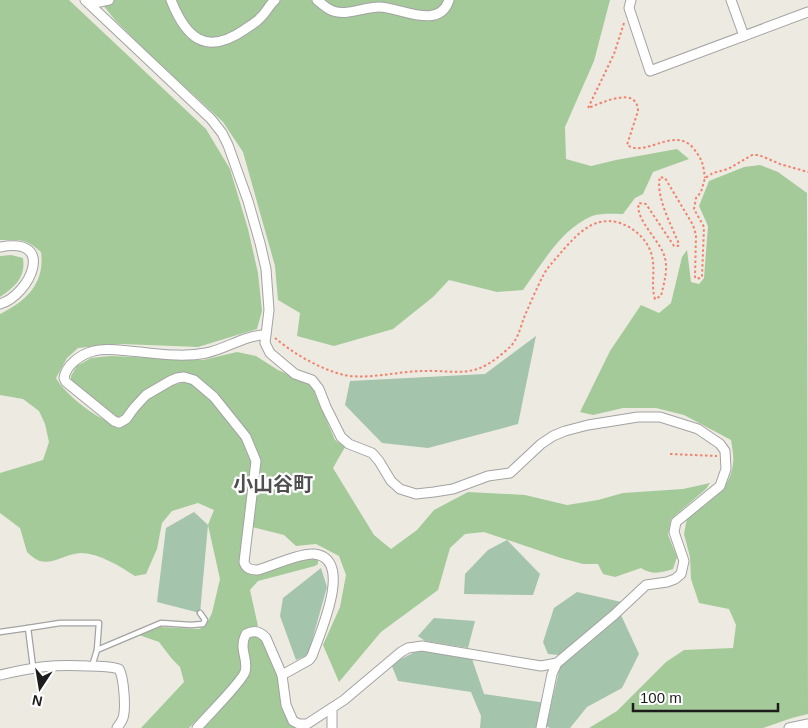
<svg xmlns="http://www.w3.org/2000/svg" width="808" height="728" viewBox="0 0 808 728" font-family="Helvetica,'Noto Sans JP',sans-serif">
  <rect width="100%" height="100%" fill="#edeae2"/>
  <!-- forest -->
  <g fill="#a4ca99">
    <path d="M0 0H69L206 129 230 169 248 229 258 273 262 311 257 329 198 347 122 344 78 348 67 358 56 378C64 394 106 428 125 425L148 399 175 384 186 382 192 384 212 398 243 439 253 460 247 521 243 531 240 562 244 570 305 558H318V564L315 566 258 581 250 590 258 626 247 629 242 673 189 728H141L184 682 180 667 172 659 159 642 139 635 160 627 199 629 206 625 212 613 220 579 208 525 214 510 198 503 172 511 162 523 157 549 146 574 135 576C119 566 101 554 81 553 67 553 53 565 40 561 36 560 30 555 27 552L20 528 0 513V473L43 460 49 442 45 424 39 411 23 399 0 395V314C27 301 45 283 41 252 25 238 21 240 0 240Z"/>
    <path d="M99 0H610L594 61 565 127 566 159 591 166 616 160 677 149 689 159 653 172 643 194 635 198 623 214C614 214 601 213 592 216 561 229 542 264 523 290L497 292 449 280 433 297 393 329 334 346 297 336 300 313 278 300 275 266 243 152 223 122 146 51 115 20Z"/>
    <path d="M760 165 778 172 807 193 808 714 792 718 763 728H589L617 711 666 662 684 650 733 648 736 625 729 609 699 603 691 579 690 557 684 534 687 518C706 504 731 490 733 463 734 456 732 447 731 440L684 415 656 408H623L593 415 580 412 610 351 641 305 659 313 671 303 682 257 687 250 691 282 699 284 704 278 708 226 699 206 709 181 744 167Z"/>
    <path d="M11 255 23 258C26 277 15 287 0 297V256Z"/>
    <path d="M237 352 256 356 278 370 311 384 335 440 345 447 333 468 374 535 391 549 417 530 434 510 468 492 525 495 567 505 598 500 623 493 683 489 710 483 706 489 671 519 668 535 677 557 673 569C661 573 652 575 641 568L615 577 603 574 598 564H583L561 558 484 532 465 534 450 548 438 590 381 632 339 682 323 645 340 607 346 575 339 556 316 544 296 546 284 535 252 527 258 460 201 383 169 378 124 418 114 419 71 380V376L77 366 91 358 110 356 203 360Z"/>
    <path d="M249 636H262C267 649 275 662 278 675 283 693 278 718 297 728H201L243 680 244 646Z"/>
  </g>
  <!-- cemetery -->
  <g fill="#a4c4ab">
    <polygon points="536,336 518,424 428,448 382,443 345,405 350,381 485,374"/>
    <polygon points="194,512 208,525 200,613 157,602 166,528"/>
    <polygon points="507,540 540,574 533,595 464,594 465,574 488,550"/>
    <polygon points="321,568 327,587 308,655 296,660 280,616 283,598"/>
    <polygon points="577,592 626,603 559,655 548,654 543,642 554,608"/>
    <polygon points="621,615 639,654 622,688 587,707 570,728 550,728 546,726 560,667"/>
    <polygon points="434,618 475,621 468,648 425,641 418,636"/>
    <polygon points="419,650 472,659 484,694 546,703 539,728 480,728 481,716 471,692 398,681 391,664"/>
  </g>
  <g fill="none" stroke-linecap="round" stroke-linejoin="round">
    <!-- service casing -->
    <g stroke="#a3a3a3" stroke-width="7">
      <g id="service">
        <polyline points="0,632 28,628"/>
        <polyline points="92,666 97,650 161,623 191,625 203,624 205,620 200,613"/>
        <polyline points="33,667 28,628 60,623 99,623 97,650"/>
      </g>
    </g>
    <!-- minor casing -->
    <g stroke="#a3a3a3" stroke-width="11">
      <g id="minor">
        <polyline points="85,0 211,119 222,133 228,145 248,201 260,243 266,269 269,310 265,343 270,353 295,374 312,380 319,389 326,407 341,437 349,444 372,453 379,461 391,481 400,489 416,494 434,492 453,489 488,476 510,473 541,444 553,436 565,431 588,425 638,417 660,417 698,429 720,444 725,451 726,469 720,486 676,522 674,532 684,561 681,574 675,579 667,582 646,585 614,615 557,663 552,674 541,728"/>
        <path d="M171 0C186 38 206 56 244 30 249 26 256 23 260 18 266 13 269 5 275 0"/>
        <path d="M317 0C322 4 327 9 333 11 348 16 364 7 379 7 400 7 439 31 449 0"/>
        <polyline points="631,0 629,8 650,71 808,12"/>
        <polyline points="731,0 744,36"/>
        <polyline points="90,4 109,0"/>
        <path d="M0 247C57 236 30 295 0 304"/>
        <path d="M265 335C245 335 226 349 206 353 181 358 154 353 129 351 118 350 105 348 94 351 81 354 66 365 64 378L66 382 114 421 119 423 126 419 134 408 146 395 170 381 177 378 184 377 194 380 214 397 246 437 256 461 244 562C246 569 251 570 258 570 272 566 300 553 314 554 355 558 319 635 312 656L309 660 282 675"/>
        <path d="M0 675C34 667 53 664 88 666 99 666 109 666 119 669 124 678 126 708 123 718 122 721 119 725 117 728"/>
        <path d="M197 728C206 717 241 683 245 672 249 659 238 649 246 634 253 630 260 631 266 638L282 675 286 705 293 721 299 724H307L344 700 401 652 408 648 422 646 541 666 557 663"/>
        <polyline points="332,728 332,708"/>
        <polyline points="789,728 808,724"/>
      </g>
    </g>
    <!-- path -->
    <g stroke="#f1836e" stroke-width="2" stroke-dasharray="2.5 2.5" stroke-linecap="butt">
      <path d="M624 23 614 54 588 108C602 103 637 85 638 111L627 145C646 158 675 125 694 149 703 161 703 164 705 178"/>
      <path d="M275 338C294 354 320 369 344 375 370 380 398 371 424 371 442 370 463 375 480 368 490 364 503 354 511 346 519 337 521 325 525 315 531 302 537 287 544 274 549 265 557 258 563 250 578 234 592 217 617 222 631 226 644 236 650 250 657 266 650 283 655 299L661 296C664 283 668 271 665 258 661 241 634 219 639 203L646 204 674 246H678L679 244C672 227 655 195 660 177L665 178 693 225 696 235 695 277 697 279 702 277 704 227 694 209 696 198 701 192 705 178 713 173 728 169 752 155H759L780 164 808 172"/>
      <polyline points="670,454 717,456"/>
    </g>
    <!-- service -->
    <use href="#service" stroke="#fff" stroke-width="4.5"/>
    <!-- minor -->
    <use href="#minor" stroke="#fff" stroke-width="9"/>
  </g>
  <g text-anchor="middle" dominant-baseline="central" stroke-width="4.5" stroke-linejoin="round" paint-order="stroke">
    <!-- quarter labels -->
    <g font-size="20" font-weight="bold" fill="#4f4f4f" stroke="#fff">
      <text x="273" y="484">小山谷町</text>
    </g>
  </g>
  <!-- north arrow -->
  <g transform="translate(40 688) rotate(192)" stroke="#ffffff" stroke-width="4" paint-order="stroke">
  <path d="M0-4L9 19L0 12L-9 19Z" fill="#1c1c1c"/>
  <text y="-8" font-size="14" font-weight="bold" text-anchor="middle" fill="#1c1c1c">N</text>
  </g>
  <!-- scale -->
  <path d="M633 703v8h145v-8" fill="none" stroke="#1c1c1c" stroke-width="2.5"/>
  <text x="640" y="703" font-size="15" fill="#1c1c1c" stroke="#ffffff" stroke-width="4" paint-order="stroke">100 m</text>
</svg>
